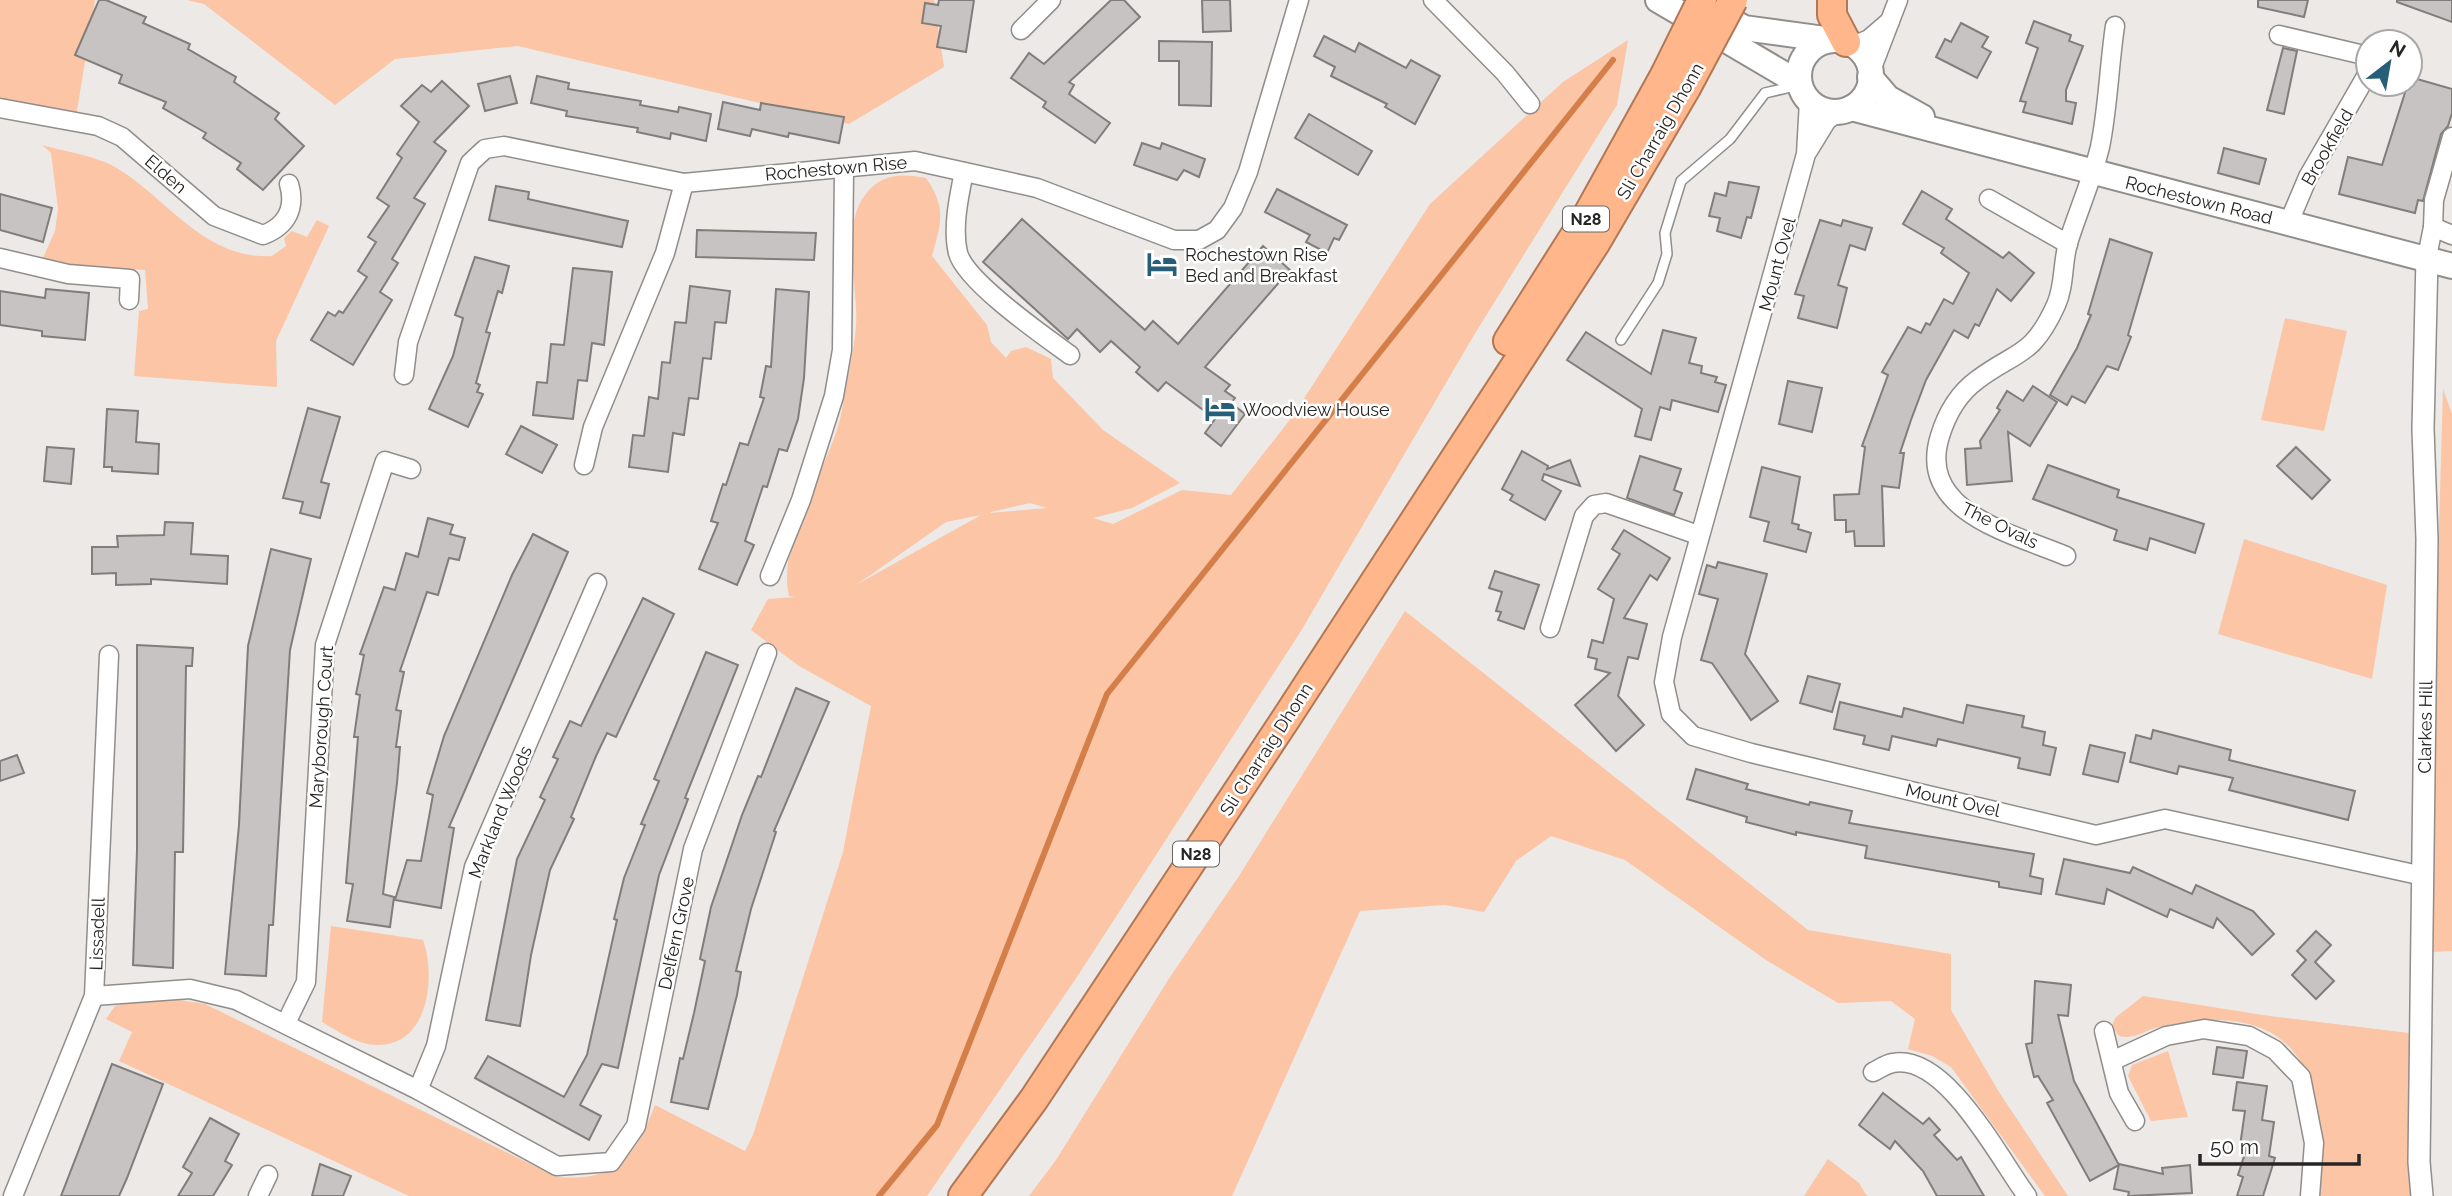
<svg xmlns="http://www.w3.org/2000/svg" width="2452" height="1196" viewBox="0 0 2452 1196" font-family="Raleway,sans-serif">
  <rect width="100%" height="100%" fill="#ece9e7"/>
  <!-- green -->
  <g fill="#fbc5a6" fill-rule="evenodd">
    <polygon points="0,0 95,0 74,129 0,103"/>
    <polygon points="187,0 934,0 944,67 849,124 518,46 395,59 335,105 204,4"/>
    <path d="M1628 40 1617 105 1474 335 1301 631 1077 977 927 1196H409L119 1061 132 1032 106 1019 115 1006 140 1000 173 999 205 1004 557 1177C617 1182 635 1157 655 1105L745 1151 753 1135 843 852 871 706 799 666 751 630 768 599 795 597 789 596C776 535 832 467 842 410 846 382 854 354 856 326 859 288 840 228 865 195 880 174 902 173 926 178 947 208 941 223 932 256L987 325 991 342 1006 358 1011 351 1026 347 1051 359 1053 378 1103 430 1180 483 1132 508 1093 518 1113 524 1182 490 1231 495 1292 417 1430 204 1563 82ZM1030 503 1047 508 991 513V512ZM981 515 856 585 946 522Z"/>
    <path d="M42 145C66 152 99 156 120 170 169 201 206 260 272 256L286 246 284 238 292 231 307 237 317 220 329 226 276 341 277 387 134 376 139 311 148 309 145 270 62 265 43 258 55 231 58 209 51 153Z"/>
    <polygon points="2285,318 2347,331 2324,431 2261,420"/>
    <polygon points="2443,389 2452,414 2452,951 2432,952 2434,703"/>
    <polygon points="2244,539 2387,585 2372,679 2218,634"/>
    <polygon points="1405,611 1808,930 1951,954 1951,1010 1999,1092 2068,1196 2045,1196 1951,1067 1932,1056 1908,1049 1915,1019 1891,1001 1838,1003 1766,960 1625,860 1551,836 1516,861 1484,912 1445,905 1360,911 1232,1196 1029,1196 1056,1160 1170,977 1239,876"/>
    <path d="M331 926 423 940C436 976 429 1045 378 1045 358 1045 339 1032 322 1022Z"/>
    <path d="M2143 996 2269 1016 2409 1033 2410 1196H2319C2327 1103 2315 1010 2196 1021 2184 1022 2171 1024 2159 1027 2144 1030 2136 1040 2119 1036L2112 1026 2115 1018Z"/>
    <polygon points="2168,1051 2188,1117 2151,1121 2128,1076 2132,1065"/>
    <polygon points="1828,1159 1859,1183 1867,1196 1804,1196"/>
  </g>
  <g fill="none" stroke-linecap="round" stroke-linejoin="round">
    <!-- stream -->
    <polyline stroke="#d47f4a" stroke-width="6" points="879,1196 937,1125 1107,694 1613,60"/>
  </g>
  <!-- building -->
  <g fill="#c7c3c2" stroke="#807d7b" stroke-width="2">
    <polygon points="99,0 106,0 146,17 143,23 190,44 188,49 236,77 234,82 279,113 275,119 304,146 263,190 237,169 241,163 203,138 206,133 163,108 166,102 119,83 122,75 75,55"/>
    <polygon points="939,0 974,0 966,52 937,47 941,26 922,23 925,3 938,5"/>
    <polygon points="1111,0 1124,0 1140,17 1069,82 1074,85 1069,94 1110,123 1095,143 1043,107 1046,102 1011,78 1029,53 1044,64"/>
    <polygon points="1202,0 1230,0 1231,31 1203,32"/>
    <polygon points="2258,0 2308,0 2304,17 2258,7"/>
    <polygon points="2397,0 2452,0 2452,22 2397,2"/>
    <polygon points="2034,21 2071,35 2069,41 2083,46 2066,90 2066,101 2076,103 2072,124 2023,112 2026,102 2020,101 2038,48 2026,43"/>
    <polygon points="1961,23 1988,37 1982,47 1991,52 1977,78 1936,57 1945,39 1951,42"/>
    <polygon points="1324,36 1355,52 1359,43 1406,68 1411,60 1440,76 1415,124 1385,107 1387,104 1331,76 1335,67 1314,56"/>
    <polygon points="1159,41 1212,42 1211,106 1179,105 1179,61 1159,61"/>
    <polygon points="2283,48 2297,51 2284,114 2267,110"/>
    <polygon points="510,76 517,103 485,111 478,84"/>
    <polygon points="537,76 569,83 568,89 641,101 640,105 678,112 679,107 711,114 706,141 671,133 670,139 637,132 638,128 566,116 567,111 531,103"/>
    <polygon points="2410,77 2452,89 2452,113 2448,126 2441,134 2423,201 2418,200 2415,213 2339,194 2348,157 2382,165"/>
    <polygon points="442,81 469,106 434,142 446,151 414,198 425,204 392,259 398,263 380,292 392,300 353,365 311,340 328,312 335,316 339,311 343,313 367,277 358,271 376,242 368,237 389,206 377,198 402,158 397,154 419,122 401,106 422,85 431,92"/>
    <polygon points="723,102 760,110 761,103 844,117 839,143 789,133 788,137 752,129 750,136 718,129"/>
    <polygon points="1309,114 1372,151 1358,175 1295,138"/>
    <polygon points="1142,143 1160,149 1162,143 1205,159 1199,177 1184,170 1177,180 1134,165"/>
    <polygon points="2224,148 2266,159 2259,184 2218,173"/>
    <polygon points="1729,182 1759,187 1751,218 1747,217 1741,238 1717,231 1720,218 1709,216 1715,193 1726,196"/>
    <polygon points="496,186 529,192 528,199 628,221 622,247 489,220"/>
    <polygon points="1277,189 1347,225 1339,240 1334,238 1327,253 1306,242 1310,235 1265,212"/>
    <polygon points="1922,191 1952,209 1946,219 2003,258 2009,252 2034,273 2011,301 1997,289 1979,326 1975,324 1968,338 1954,330 1926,380 1911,420 1900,453 1904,453 1899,488 1882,486 1884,546 1855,546 1854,531 1846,532 1846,520 1835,520 1834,495 1859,494 1865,447 1862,446 1888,375 1882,372 1908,327 1921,333 1926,323 1930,325 1944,299 1953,304 1969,273 1941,253 1944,248 1903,224"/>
    <polygon points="0,194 52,208 43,242 0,230"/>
    <polygon points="1022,219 1145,330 1153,321 1178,344 1263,246 1290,270 1205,367 1230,385 1225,391 1235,398 1231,403 1245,414 1221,446 1205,433 1215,419 1166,382 1158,391 1136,372 1140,367 1111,341 1100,352 1077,329 1068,339 983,262"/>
    <polygon points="1820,220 1841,226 1843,220 1872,228 1865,250 1850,245 1838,285 1847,288 1837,328 1798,318 1804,296 1795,294"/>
    <polygon points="697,230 816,233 814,260 696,257"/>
    <polygon points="2110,239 2152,253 2128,335 2131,337 2118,370 2107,366 2085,403 2072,396 2067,405 2050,395 2077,348 2091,315 2088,314"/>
    <polygon points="475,257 509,266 502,293 498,291 486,332 490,333 476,383 480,385 477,392 483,394 468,427 429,409 453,356 463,318 455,315"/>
    <polygon points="573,268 612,272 604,345 592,343 587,381 578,380 573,419 533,415 537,382 547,383 551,344 564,345"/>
    <polygon points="690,286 730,291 726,323 715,322 711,359 703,358 698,399 689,398 684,435 673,433 668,472 629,467 633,435 644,436 649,397 658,399 662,362 670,363 675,322 686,323"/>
    <polygon points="46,289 89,293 85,340 42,336 42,331 0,325 0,291 45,298"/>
    <polygon points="776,289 809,292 804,378 798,419 787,451 779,449 767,487 763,486 745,541 754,545 737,585 699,569 718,523 711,521 723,484 726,485 740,443 748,445 764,398 760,397 766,366 771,367"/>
    <polygon points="1663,330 1696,338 1689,363 1702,366 1701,373 1717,377 1715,382 1726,385 1718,412 1672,400 1670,410 1660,407 1651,440 1635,436 1642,409 1567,360 1586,332 1651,374"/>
    <polygon points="1788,381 1822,388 1812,432 1779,424"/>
    <polygon points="2033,386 2057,402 2030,446 2008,432 2012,481 1967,485 1965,449 1981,448 1980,441 2000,410 1997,408 2007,391 2023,401"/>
    <polygon points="308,408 340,417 321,482 329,484 320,518 300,513 303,502 283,498"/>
    <polygon points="107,409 138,411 136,442 159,444 158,474 112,471 112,467 104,467"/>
    <polygon points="521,426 557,445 542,473 506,454"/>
    <polygon points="47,447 74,449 71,484 44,481"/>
    <polygon points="2296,447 2330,480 2312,499 2277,466"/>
    <polygon points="1522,451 1548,466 1547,469 1570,460 1580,486 1544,474 1542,480 1561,491 1545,520 1510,500 1513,495 1502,489"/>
    <polygon points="1640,456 1681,469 1674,490 1682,493 1674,515 1627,498"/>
    <polygon points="2048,465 2119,490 2117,497 2204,524 2195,553 2150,538 2147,550 2114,540 2117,530 2033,499"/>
    <polygon points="1762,467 1800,477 1792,523 1799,525 1798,529 1811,533 1806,552 1764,541 1769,522 1750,517"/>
    <polygon points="428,518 453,525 450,534 465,538 459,560 449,558 438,595 427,592 400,671 404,672 396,710 401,711 396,747 400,747 397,783 383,894 394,897 390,927 347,921 353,884 346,883 358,737 354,737 360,695 356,694 364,655 360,654 384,587 395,590 406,553 418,557"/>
    <polygon points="165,522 193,523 191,554 228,556 227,584 151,579 151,584 116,585 116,573 92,574 92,547 118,547 117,536 164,535"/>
    <polygon points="1624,530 1670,558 1657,580 1650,575 1624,618 1647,624 1638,659 1628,657 1618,696 1644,725 1616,751 1575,705 1610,673 1595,669 1597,659 1588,657 1592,640 1603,643 1614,599 1598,589 1620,554 1612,549"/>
    <polygon points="533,534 568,552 449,827 454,828 441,908 395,900 407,860 421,861 433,795 427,793 444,736 512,575"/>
    <polygon points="271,549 311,559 290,650 273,925 269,925 266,976 225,974 239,825 248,646"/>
    <polygon points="1718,562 1767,574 1745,654 1778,701 1751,720 1712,663 1701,660 1718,599 1699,594 1707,565 1716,568"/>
    <polygon points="1495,571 1539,585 1524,629 1498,620 1501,612 1496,611 1502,592 1489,588"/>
    <polygon points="643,598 674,614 616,737 607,733 596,756 571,817 574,819 550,870 531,955 520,1026 486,1020 517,859 545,800 540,797 558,759 553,757 570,721 581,726"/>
    <polygon points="137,645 193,648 192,666 186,666 183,852 175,852 173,968 133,965 137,850"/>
    <polygon points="706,652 738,665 685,798 688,799 659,875 618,1068 602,1064 580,1105 601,1116 589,1140 475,1078 488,1056 564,1097 587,1055 617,920 614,919 624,878 645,825 641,824 659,781 654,779"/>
    <polygon points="1808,676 1840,684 1832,712 1800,703"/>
    <polygon points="796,688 829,702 774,831 776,832 751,909 736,971 741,972 737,995 708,1109 671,1102 680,1058 683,1059 694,1013 705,961 700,959 711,907 742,815 758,776 761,777"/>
    <polygon points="1840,702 1902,717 1904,708 1963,723 1967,705 2024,716 2022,727 2045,732 2043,745 2056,748 2050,775 2018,768 2020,758 1938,739 1936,746 1892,736 1889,750 1863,744 1865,736 1834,729"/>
    <polygon points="2153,730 2231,750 2229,760 2355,791 2348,820 2229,790 2233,778 2179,766 2177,774 2130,762 2136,735 2151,739"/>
    <polygon points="2090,745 2125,753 2118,782 2083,774"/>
    <polygon points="17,755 24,773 0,781 0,761"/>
    <polygon points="1696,769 1748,784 1746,789 1809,805 1810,802 1852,811 1849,823 2034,854 2030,876 2043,879 2041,894 1999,887 1999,882 1865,858 1867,846 1796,832 1796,835 1746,822 1747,817 1687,799"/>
    <polygon points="2064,859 2130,873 2133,867 2192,894 2196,885 2253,911 2274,934 2252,955 2217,918 2213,928 2170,909 2167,917 2107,889 2104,904 2056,894"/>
    <polygon points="2316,931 2331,945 2315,962 2334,981 2316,999 2292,975 2306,960 2297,951"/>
    <polygon points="2035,981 2071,985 2068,1016 2058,1015 2074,1081 2119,1165 2090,1181 2047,1103 2053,1100 2038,1076 2034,1077 2026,1044 2032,1043"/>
    <polygon points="2217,1047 2247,1051 2243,1078 2213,1074"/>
    <polygon points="112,1064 163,1084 127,1178 119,1196 61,1196"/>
    <polygon points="2237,1082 2267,1086 2262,1120 2274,1122 2269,1156 2275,1158 2263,1196 2237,1196 2243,1177 2238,1175 2247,1147 2240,1146 2245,1111 2233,1110"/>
    <polygon points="1883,1093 1923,1124 1929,1118 1940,1130 1934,1135 1957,1160 1961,1157 1984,1196 1937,1196 1923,1171 1895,1141 1890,1149 1859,1125"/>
    <polygon points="210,1118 239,1134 225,1161 232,1165 213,1196 178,1196 192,1173 183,1167"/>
    <polygon points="320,1164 351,1176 343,1196 312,1196"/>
    <polygon points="2119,1164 2163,1174 2162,1168 2190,1165 2192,1193 2128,1196 2129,1192 2114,1189"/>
  </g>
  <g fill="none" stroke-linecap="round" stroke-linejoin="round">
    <!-- service casing -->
    <g stroke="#908d8b" stroke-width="12">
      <polyline id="service" points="1621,340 1658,283 1667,254 1665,233 1681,181 1730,139 1765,93 1795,86"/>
    </g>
    <!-- minor casing -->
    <g stroke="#908d8b" stroke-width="21">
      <g id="minor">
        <polyline points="1433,0 1505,73 1530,104"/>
        <polyline points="1021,30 1051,0"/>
        <polyline points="2279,35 2368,56"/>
        <polyline points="1853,46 1869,39 1890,21"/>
        <polyline points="1870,73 1898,0"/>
        <polyline points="1809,101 1806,154 1672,637 1664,682 1671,714 1693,736 1751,753 2096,835 2165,819 2423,876"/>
        <path d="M0 108 98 126 122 137 214 216 263 235C287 226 296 208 289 184"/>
        <polyline points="1808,151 1827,120 1840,111"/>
        <path d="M964 172C959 196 952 228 958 253 966 282 1044 336 1070 355"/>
        <polyline points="1989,199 2068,244"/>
        <polyline points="2289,222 2308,177 2368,73"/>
        <polyline points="2433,227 2434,200 2452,137"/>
        <polyline points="2427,257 2433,227 2452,235"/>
        <polyline points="0,258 68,274 130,279 129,300"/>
        <polyline points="404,375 408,342 470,163 485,149 504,146 684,183 915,161 1037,188 1174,240 1199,240 1217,230 1233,208 1248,172 1299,0"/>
        <polyline points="584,465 593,427 665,253 684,183"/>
        <path d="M2066 556C2014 534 1916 512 1940 436 1947 413 1958 394 1977 380 2017 350 2032 358 2056 305 2065 285 2062 264 2068 243 2078 211 2092 180 2100 147 2108 108 2109 66 2115 26"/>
        <polyline points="770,576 801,500 834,396 842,350 844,170"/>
        <polyline points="1550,628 1584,516 1594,505 1606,503 1698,535"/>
        <polyline points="94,996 190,989 236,1000 418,1090 557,1166 611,1162 636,1126 693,849 767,653"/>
        <polyline points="286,1023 306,982 325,645 385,461 411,469"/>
        <polyline points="2104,1031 2119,1093 2135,1121"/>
        <polyline points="2112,1061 2166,1036 2204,1029 2249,1036 2275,1050 2301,1077 2314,1143 2310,1196"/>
        <path d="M1873 1072C1879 1069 1886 1064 1893 1063 1946 1053 2000 1160 2027 1196"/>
        <polyline points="418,1090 436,1046 474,867 597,583"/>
        <polyline points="13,1196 94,996 109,655"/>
        <polyline points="258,1196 268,1175"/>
      </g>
    </g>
    <!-- tertiary casing -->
    <g stroke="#908d8b" stroke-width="24">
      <polyline id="tertiary" points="2422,1196 2419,1162 2427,539 2423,429 2427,257"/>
    </g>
    <!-- secondary casing -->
    <g stroke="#908d8b" stroke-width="28">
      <g id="secondary">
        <polyline points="1658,0 1799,83"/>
        <polyline points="1707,7 1744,28 1832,40"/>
        <circle cx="1835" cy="76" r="36"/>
        <polyline points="1870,77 1888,98 1922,117"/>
        <polyline points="1851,108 2452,266"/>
      </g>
    </g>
    <!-- trunk casing -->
    <g stroke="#b27754" stroke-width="32">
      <g id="trunk">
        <polyline points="1832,0 1832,15 1846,42"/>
        <polyline points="1508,341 1586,218 1665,75"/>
        <polyline points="963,1196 1034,1099 1285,720 1596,242 1686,88"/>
      </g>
    </g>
    <!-- service -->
    <use href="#service" stroke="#fff" stroke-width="9"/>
    <!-- minor -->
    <use href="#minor" stroke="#fff" stroke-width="18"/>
    <!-- tertiary -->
    <use href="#tertiary" stroke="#fff" stroke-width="21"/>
    <!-- secondary -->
    <use href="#secondary" stroke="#fff" stroke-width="24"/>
    <!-- trunk -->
    <use href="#trunk" stroke="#feb68a" stroke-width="28"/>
    <!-- trunk-bridge casing -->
    <g stroke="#b27754" stroke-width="32" stroke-linecap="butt">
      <g id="trunk-bridge">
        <polyline points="1665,75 1702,0"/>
        <polyline points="1686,88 1733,0"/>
      </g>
    </g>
    <!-- trunk-bridge -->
    <use href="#trunk-bridge" stroke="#feb68a" stroke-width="28"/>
  </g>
  <!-- icons -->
  <defs>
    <g id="hotel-bare" transform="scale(2.415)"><path d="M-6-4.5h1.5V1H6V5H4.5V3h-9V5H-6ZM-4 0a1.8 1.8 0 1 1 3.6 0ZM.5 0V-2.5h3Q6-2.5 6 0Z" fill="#275f79" stroke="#fff" stroke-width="2.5" paint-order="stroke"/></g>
  </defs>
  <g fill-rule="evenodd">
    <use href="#hotel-bare" x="1162" y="264"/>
    <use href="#hotel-bare" x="1220" y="409"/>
  </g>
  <g text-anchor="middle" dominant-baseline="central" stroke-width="5" stroke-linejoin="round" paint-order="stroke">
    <!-- shield labels -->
    <g fill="#fff" stroke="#686766" stroke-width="2">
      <rect x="1563" y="206.5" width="46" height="25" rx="5"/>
      <rect x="1173" y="841.5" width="46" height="25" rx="5"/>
    </g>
    <g font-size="16" font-weight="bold" fill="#272625">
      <text x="1586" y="219">N28</text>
      <text x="1196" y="854">N28</text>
    </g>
    <!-- street labels -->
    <g font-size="18" fill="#272625" stroke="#fff">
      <text transform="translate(1660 131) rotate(-60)">Sli Charraig Dhonn</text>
      <text transform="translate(2327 147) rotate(-60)">Brookfield</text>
      <text transform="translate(836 168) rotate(-5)">Rochestown Rise</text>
      <text transform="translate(166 174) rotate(41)">Elden</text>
      <text transform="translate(2199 200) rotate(14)">Rochestown Road</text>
      <text transform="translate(1777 264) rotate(-75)">Mount Ovel</text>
      <text transform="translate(2000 525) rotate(26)">The Ovals</text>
      <text transform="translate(321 727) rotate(-86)">Maryborough Court</text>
      <text transform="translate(2425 727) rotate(-89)">Clarkes Hill</text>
      <text transform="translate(1266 749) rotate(-57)">Sli Charraig Dhonn</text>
      <text transform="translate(1953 800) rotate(13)">Mount Ovel</text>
      <text transform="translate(500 812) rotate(-68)">Markland Woods</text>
      <text transform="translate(676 933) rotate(-78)">Delfern Grove</text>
      <text transform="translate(97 934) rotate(-88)">Lissadell</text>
    </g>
    <!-- poi labels -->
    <g font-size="18" fill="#272625" stroke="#fff" text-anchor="start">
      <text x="1185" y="254">Rochestown Rise<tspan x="1185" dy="21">Bed and Breakfast</tspan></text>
      <text x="1243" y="409">Woodview House</text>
    </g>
  </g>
  <!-- north arrow -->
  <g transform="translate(2389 63) rotate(31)"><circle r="33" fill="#ffffff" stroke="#a9a8a8" stroke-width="2"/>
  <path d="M0-5L12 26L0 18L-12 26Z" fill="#275f79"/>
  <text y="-10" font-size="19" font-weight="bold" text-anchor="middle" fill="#272625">N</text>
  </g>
  <!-- scale -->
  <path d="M2200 1154v10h159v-10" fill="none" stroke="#272625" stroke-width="3.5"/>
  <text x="2210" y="1154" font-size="21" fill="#272625" stroke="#ffffff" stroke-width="5" paint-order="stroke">50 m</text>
</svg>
